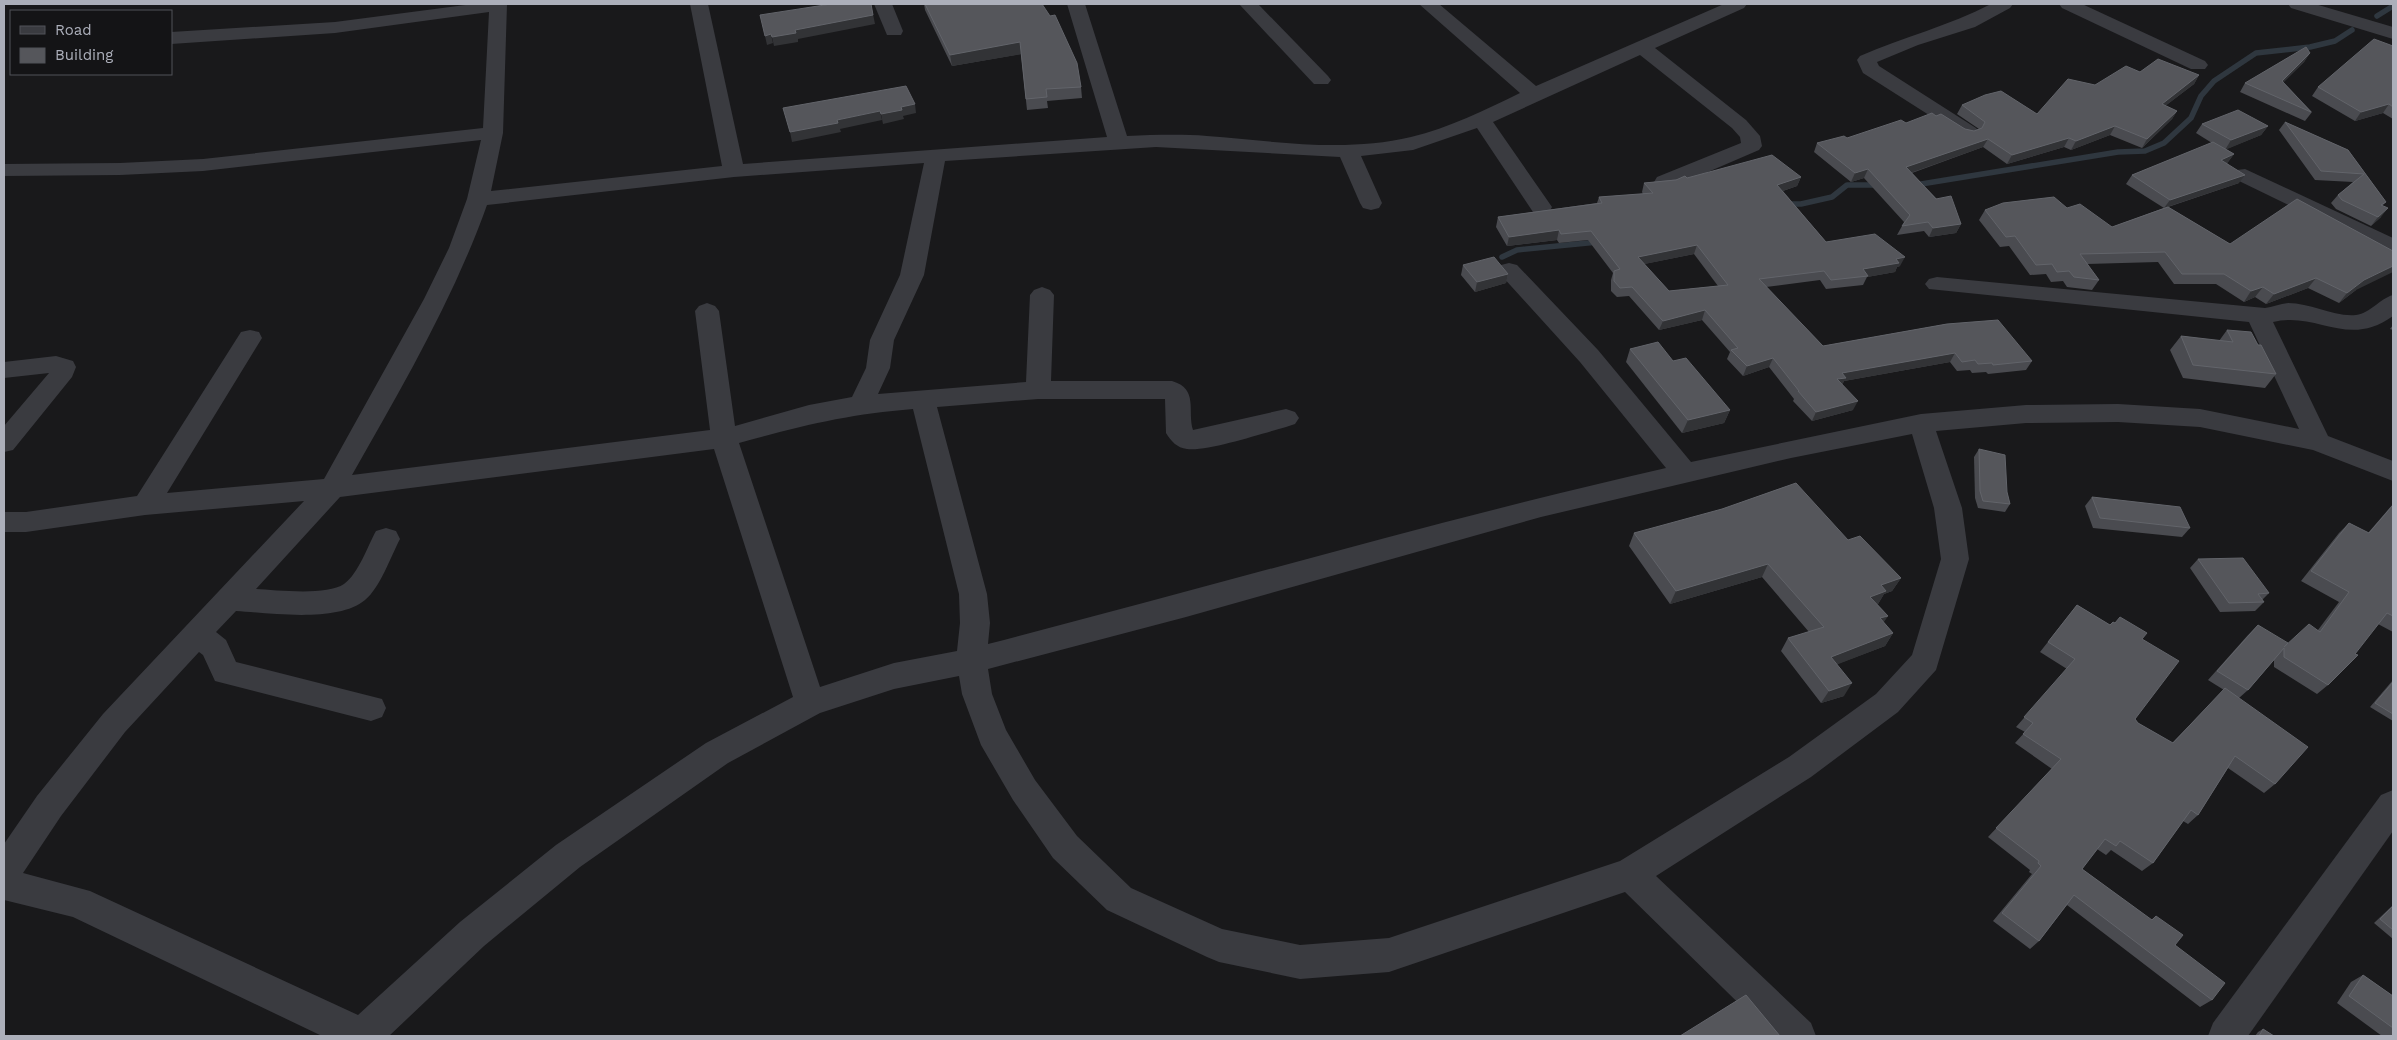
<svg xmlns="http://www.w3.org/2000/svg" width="2397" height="1040" viewBox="0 0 2397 1040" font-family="'Work Sans',sans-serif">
  <rect width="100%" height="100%" fill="#19191b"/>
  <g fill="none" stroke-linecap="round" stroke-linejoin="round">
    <!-- stream -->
    <g stroke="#2f373f" stroke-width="5.5">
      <polyline points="2377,16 2393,6"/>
      <polyline points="1915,185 2118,152 2145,151 2164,143 2191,118 2201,96 2214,81 2256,53 2310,47 2335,41 2352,30"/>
      <polyline points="1785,204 1801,204 1832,197 1847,185 1879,185"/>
      <polyline points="1502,257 1517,250 1598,242"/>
    </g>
    <!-- minor -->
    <g fill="#3a3b40" fill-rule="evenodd">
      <path d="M473 4H507L503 133 491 191 722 166 690 4H708L743 164 1107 137 1067 4H1085L1127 136C1154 135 1180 134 1207 136 1274 141 1344 153 1411 137 1449 128 1485 110 1520 93L1419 4H1439L1536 86 1724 4H1747L1744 8 1655 48 1746 120 1760 136 1762 146 1759 150 1673 187 1665 188 1657 187 1654 182 1657 177 1741 143 1740 137 1732 128 1640 55 1493 122 1552 207 1549 212 1541 214 1533 212 1477 128 1413 150 1361 156 1382 203 1379 208 1371 210 1363 208 1360 203 1340 157 1156 147 945 161 924 275 894 340 890 368 878 394 1026 382 1030 295 1034 290 1042 287 1050 290 1054 295 1051 381H1172C1199 389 1187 411 1193 430L1286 409 1295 412 1299 418 1295 424 1286 427C1264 433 1206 452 1187 449 1177 448 1171 441 1166 433L1165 399H1038L937 407 987 594 990 623 988 644C1214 586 1438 520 1666 468L1580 362 1501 275 1498 270 1501 265 1509 263 1517 265 1598 350 1691 462 1921 414 2026 405 2118 404 2200 409 2299 429 2249 322 1929 289 1925 284 1929 279 1937 277 2265 308C2272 307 2280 304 2288 303 2311 303 2333 317 2356 315 2371 313 2379 299 2393 295V316C2348 349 2317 311 2273 322L2328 436 2393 461V481L2313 450 2200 427 2118 422 2026 423 1936 431 1962 508 1969 559 1936 670 1898 712 1811 777 1656 876 1811 1023 1816 1036H1772L1625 892 1389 972 1300 979 1219 962 1207 957 1107 910 1053 858 1013 800 981 745 962 694 959 676 894 689 820 713 728 763 580 867 484 946 389 1036H322L73 917 4 900V844L37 796 103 714 304 501 145 515 26 532H4V512H26L137 496 241 332 250 330 259 332 262 338 167 493 324 479 424 299 449 248 467 199 481 140 203 171 120 175 4 176V164L120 163 203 159 483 128 489 12 335 33 171 44V32L335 22ZM924 163 900 275 870 340 866 368 852 397 809 405 735 426 719 311 715 306 707 303 699 306 695 311 710 430 352 475C402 387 453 300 487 205L734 177ZM913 409 959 594 960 623 957 651 894 663 820 687 739 443C800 426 849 414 913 409ZM1912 434 1934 508 1941 559 1912 655 1876 694 1789 757 1620 861 1389 938 1300 945 1222 929 1131 888 1077 836 1035 780 1006 730 992 694 988 669 1186 617 1541 517 1791 458ZM714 449 793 697 706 743 556 845 460 922 358 1015 90 891 23 873 61 816 125 732 199 652 203 655 215 681 371 721 382 717 386 708 382 699 236 662 226 640 216 632 236 611C270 613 338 623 365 600 380 588 391 556 400 539L396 531 386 528 376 531C367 547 359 573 344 584 327 596 276 590 256 589L340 497Z"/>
      <polygon points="874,4 892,4 903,31 901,35 887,35"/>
      <polygon points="1239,4 1258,4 1328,76 1331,80 1328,84 1314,84"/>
      <path d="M1991 4H2013L2010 8 1975 27 1918 45 1877 62 1879 66 1976 128 1979 132 1976 136 1969 138 1962 136 1863 73 1857 60 1860 56C1903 37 1949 26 1991 4Z"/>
      <polygon points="2059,4 2082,4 2205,61 2208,65 2205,69 2191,69 2062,8"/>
      <polygon points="2288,4 2315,4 2393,27 2393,39 2291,8"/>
      <polygon points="2245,169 2393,238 2393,254 2385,252 2237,180 2234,175 2237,170"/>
      <polygon points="56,356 73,361 76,367 72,377 13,450 4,452 4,426 49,373 4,378 4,362"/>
      <polygon points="2393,790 2393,831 2248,1036 2208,1036 2213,1023 2381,795"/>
    </g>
  </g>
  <!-- wall -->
  <g fill="#4a4b50" fill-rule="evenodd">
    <polygon points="924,4 1042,4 1081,87 1082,98 1047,101 1048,108 1027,110 1021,54 952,66 925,10"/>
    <polygon points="2393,46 2393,119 2383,113 2355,121 2312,96 2318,87"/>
    <polygon points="2310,53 2304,62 2283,82 2312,112 2305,121 2240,92 2245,83"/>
    <polygon points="2140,72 2199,75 2194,84 2165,106 2177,111 2172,119 2142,148 2110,135 2071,150 2064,147 2007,164 1983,147 1912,173 1961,224 1956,233 1929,237 1924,231 1897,235 1902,226 1904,222 1864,178 1851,182 1814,152 1817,143 1847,138 1906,123 1936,116 1965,129 1974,131 1979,129 1957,114 1962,105 2037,114 2095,85"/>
    <polygon points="2285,122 2348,150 2386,202 2382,206 2381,217 2371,226 2336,209 2331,203 2338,195 2353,182 2315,180 2279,130"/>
    <polygon points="2202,124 2268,126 2261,135 2226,149 2234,154 2228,162 2227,163 2239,183 2168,207 2230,244 2356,290 2339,303 2308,288 2266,304 2255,297 2244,302 2216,284 2174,284 2158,262 2087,264 2099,280 2092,290 2067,287 2063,281 2051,282 2046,274 2030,275 2009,246 2000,247 1979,220 1985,210 2067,208 2112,227 2164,208 2126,184 2132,175 2212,143 2196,133"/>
    <path d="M1801 177 1797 186 1783 191 1826 242 1900 266 1897 267 1895 272 1867 277 1863 285 1826 289 1820 280 1766 287 1823 346 1947 324 2032 361 2026 370 1988 374 1986 372 1972 373 1970 370 1957 371 1950 362 1844 381 1842 385 1853 410 1812 421 1793 401 1794 399 1769 367 1743 376 1727 359 1730 352 1702 320 1659 330 1629 296 1617 297 1611 291V280L1613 273 1588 240 1559 243 1557 240 1507 246 1496 227 1498 217 1597 203 1599 197 1643 194 1642 192 1644 183 1687 178ZM1694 254 1718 286 1669 291 1644 264Z"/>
    <polygon points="1463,265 1508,274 1506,283 1475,292 1461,275"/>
    <polygon points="2393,325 2393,330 2390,329"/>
    <polygon points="2227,330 2258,345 2276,374 2265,388 2183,378 2170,350 2181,336 2219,341"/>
    <polygon points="1630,349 1673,361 1730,410 1724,423 1682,433 1626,362"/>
    <polygon points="1979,449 2007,492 2010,504 2005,512 1978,508 1975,498 1974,457"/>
    <polygon points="2092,497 2190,528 2182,537 2093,528 2085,506"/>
    <polygon points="2393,504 2393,632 2378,624 2328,685 2317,694 2274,667 2274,660 2248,690 2239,698 2275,784 2264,793 2228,768 2198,815 2188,824 2183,821 2153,863 2142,871 2111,850 2106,855 2097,849 2082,869 2151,920 2156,916 2212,1000 2200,1007 2067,905 2039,941 2030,949 1993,921 2032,874 2029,872 2030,870 1988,837 2052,769 2015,743 2025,732 2016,727 2067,669 2040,652 2077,605 2110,625 2142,639 2135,719 2138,723 2172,743 2224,690 2208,680 2248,635 2258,625 2285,647 2318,630 2339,602 2301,581 2339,533 2349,523 2368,533"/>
    <polygon points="1634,533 1848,540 1901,578 1892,591 1884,594 1878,604 1877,604 1888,616 1883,622 1893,633 1885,646 1837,664 1844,696 1821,703 1781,651 1788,638 1809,632 1762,577 1670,604 1629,546"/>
    <polygon points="2198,559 2269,593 2262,600 2264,602 2255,611 2220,612 2190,568"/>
    <polygon points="2393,680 2393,721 2370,707"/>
    <polygon points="2393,905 2393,939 2374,923"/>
    <polygon points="2363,975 2393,996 2393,1036 2382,1036 2337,1003 2351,982"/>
    <polygon points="2263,1029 2274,1036 2255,1036 2258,1032"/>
  </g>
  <!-- shaded-wall -->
  <g fill="#323336">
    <polygon points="871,4 875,24 798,39 798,42 774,46 772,37 795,30"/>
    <polygon points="771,34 773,43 767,45 765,36"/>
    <polygon points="1020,42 1022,54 952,66 950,55"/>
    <polygon points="2310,53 2304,62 2276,90 2282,81"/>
    <polygon points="2199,75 2194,84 2156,113 2162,104"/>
    <polygon points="915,104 916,113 903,116 904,119 883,124 881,114 901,107"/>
    <polygon points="2389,104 2383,113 2355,121 2361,112"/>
    <polygon points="880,111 882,120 840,129 841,132 792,142 790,132 837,120"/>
    <polygon points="2177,111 2172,119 2142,148 2147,139"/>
    <polygon points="2115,126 2110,135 2071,150 2076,141"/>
    <polygon points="2268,126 2261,135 2225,150 2231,140"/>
    <polygon points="2069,138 2064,147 2007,164 2012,155"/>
    <polygon points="1988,139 1983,147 1902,176 1906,167"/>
    <polygon points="2234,154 2228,162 2215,168 2221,160"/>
    <polygon points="1868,169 1864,178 1851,182 1855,173"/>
    <polygon points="2245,175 2239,183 2164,208 2170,200"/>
    <polygon points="1801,177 1797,186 1774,194 1777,185"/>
    <polygon points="2388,208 2381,217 2371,226 2378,217"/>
    <polygon points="1961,224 1956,233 1929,237 1933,228"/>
    <polygon points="1559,230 1557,240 1507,246 1509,237"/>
    <polygon points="1697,245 1694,254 1635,266 1638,257"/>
    <polygon points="1905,257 1900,266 1897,267 1895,272 1867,277 1868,276 1863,269 1896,259"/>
    <polygon points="2393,266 2393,272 2356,290 2339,303 2347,293 2364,280"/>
    <polygon points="1508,274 1506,283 1475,292 1477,282"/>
    <polygon points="2316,278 2308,288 2266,304 2274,294"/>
    <polygon points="2263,287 2255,297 2244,302 2251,291"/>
    <polygon points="1705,310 1702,320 1659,330 1663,321"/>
    <polygon points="1955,353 1950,362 1844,381 1841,387 1837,379 1842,373"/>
    <polygon points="1773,358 1769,367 1743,376 1747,366"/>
    <polygon points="1858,401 1853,410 1812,421 1816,412"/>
    <polygon points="1730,410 1724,423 1682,433 1688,420"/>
    <polygon points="1768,564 1762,577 1670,604 1676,591"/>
    <polygon points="1901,578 1892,591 1884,594 1878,604 1862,610 1870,597 1881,585"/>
    <polygon points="1888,616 1879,629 1880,618"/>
    <polygon points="1893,633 1885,646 1823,670 1831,657"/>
    <polygon points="1852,683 1844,696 1821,703 1829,691"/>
  </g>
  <!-- building -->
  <g fill="#55565b" stroke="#62646a" fill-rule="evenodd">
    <polygon points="831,4 871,4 873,15 795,30 796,33 772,37 771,34 765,36 760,15"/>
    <polygon points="925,4 1042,4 1050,16 1055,15 1077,63 1081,87 1046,89 1047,97 1026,99 1020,42 950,55"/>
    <polygon points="2374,39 2393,46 2393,107 2389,104 2361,112 2318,87"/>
    <polygon points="2306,47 2310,53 2282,81 2311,112 2245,83"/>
    <polygon points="2158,59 2199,75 2162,104 2177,111 2147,139 2115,126 2076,141 2069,138 2012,155 1988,139 1906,167 1936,199 1951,196 1961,224 1933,228 1928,222 1902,226 1910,215 1868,169 1855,173 1817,143 1844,136 1847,138 1901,120 1906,123 1932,113 1936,116 1941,114 1965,129 1974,131 1982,128 1985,122 1962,105 1985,95 2001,91 2037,114 2068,79 2095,85 2126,66 2140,72"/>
    <polygon points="906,86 915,104 901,107 902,110 881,114 880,111 837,120 838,123 790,132 783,108"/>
    <polygon points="2238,110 2268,126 2231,140 2202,124"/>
    <polygon points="2285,122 2348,150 2386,202 2381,205 2388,208 2378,217 2342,200 2338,195 2364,174 2321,171"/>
    <polygon points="2213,142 2234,154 2221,160 2245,175 2170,200 2132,175"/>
    <path d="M1772 155 1801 177 1777 185 1826 242 1875 234 1905 257 1896 259 1899 263 1863 269 1868 276 1831 280 1824 271 1759 279 1823 346 1947 324 1998 320 2032 361 1993 365 1992 363 1978 364 1975 360 1962 362 1955 353 1842 373 1846 378 1837 379 1858 401 1816 412 1798 391H1799L1773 358 1747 366 1731 350 1738 348 1705 310 1663 321 1632 287 1620 288 1614 281V271L1620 269 1591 231 1561 234 1559 230 1509 237 1498 217 1602 203 1599 197 1653 193 1644 183 1676 180 1685 176 1687 178ZM1697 245 1728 285 1669 291 1638 257Z"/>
    <polygon points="2054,197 2067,208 2080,204 2112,227 2168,207 2230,244 2297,199 2393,251 2393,266 2364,280 2347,293 2316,278 2274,294 2263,287 2251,291 2224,274 2182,274 2165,252 2080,254 2099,280 2074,277 2069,271 2057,272 2052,264 2036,265 2015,236 2006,237 1985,210 2003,203"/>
    <polygon points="1494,257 1508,274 1477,282 1463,265"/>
    <polygon points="2227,330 2251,332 2258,345 2261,345 2276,374 2193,365 2181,336 2233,342"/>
    <polygon points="1658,342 1673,361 1686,358 1730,410 1688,420 1630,349"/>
    <polygon points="1979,449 2005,455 2007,492 2010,504 1983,501 1980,491"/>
    <polygon points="1796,483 1848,540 1860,536 1901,578 1881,585 1886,591 1870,597 1888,616 1880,618 1893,633 1831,657 1852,683 1829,691 1788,638 1824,627 1768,564 1676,591 1634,533 1722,509"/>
    <polygon points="2092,497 2180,507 2190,528 2100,518"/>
    <polygon points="2393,505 2393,616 2387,613 2355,654 2358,655 2328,685 2284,657 2284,648 2248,690 2217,671 2258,625 2288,643 2284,647 2309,624 2320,632 2349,592 2311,571 2349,523 2369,533"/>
    <polygon points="2243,558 2269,593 2258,594 2264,602 2229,603 2198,559"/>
    <polygon points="2077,605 2110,625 2113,622 2115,623 2120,617 2147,633 2142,639 2179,661 2135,719 2138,723 2173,743 2225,688 2308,747 2275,784 2235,756 2198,815 2191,810 2153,863 2120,841 2116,846 2105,839 2082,869 2152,920 2156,916 2183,935 2175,945 2225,983 2212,1000 2074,895 2039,941 2002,913 2041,866 2038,863 2039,861 1996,828 2061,759 2023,734 2033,723 2024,717 2075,659 2048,642"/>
    <polygon points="2393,682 2393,714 2375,703"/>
    <polygon points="2393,906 2393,930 2380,919"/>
    <polygon points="2363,975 2393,996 2393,1028 2349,996"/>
    <polygon points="1746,995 1780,1036 1680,1036"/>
    <polygon points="2263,1029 2274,1036 2259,1036"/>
  </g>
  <!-- border -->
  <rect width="2397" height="1040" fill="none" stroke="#acafba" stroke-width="10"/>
  <!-- legend -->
  <rect x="10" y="10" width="162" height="65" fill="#141416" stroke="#515258"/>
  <rect x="20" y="26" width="25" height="8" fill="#3a3b40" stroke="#515258"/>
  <text x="55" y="35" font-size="15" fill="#acafba">Road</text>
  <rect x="20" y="48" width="25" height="15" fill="#55565b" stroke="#515258"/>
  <text x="55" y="60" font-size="15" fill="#acafba">Building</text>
</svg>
